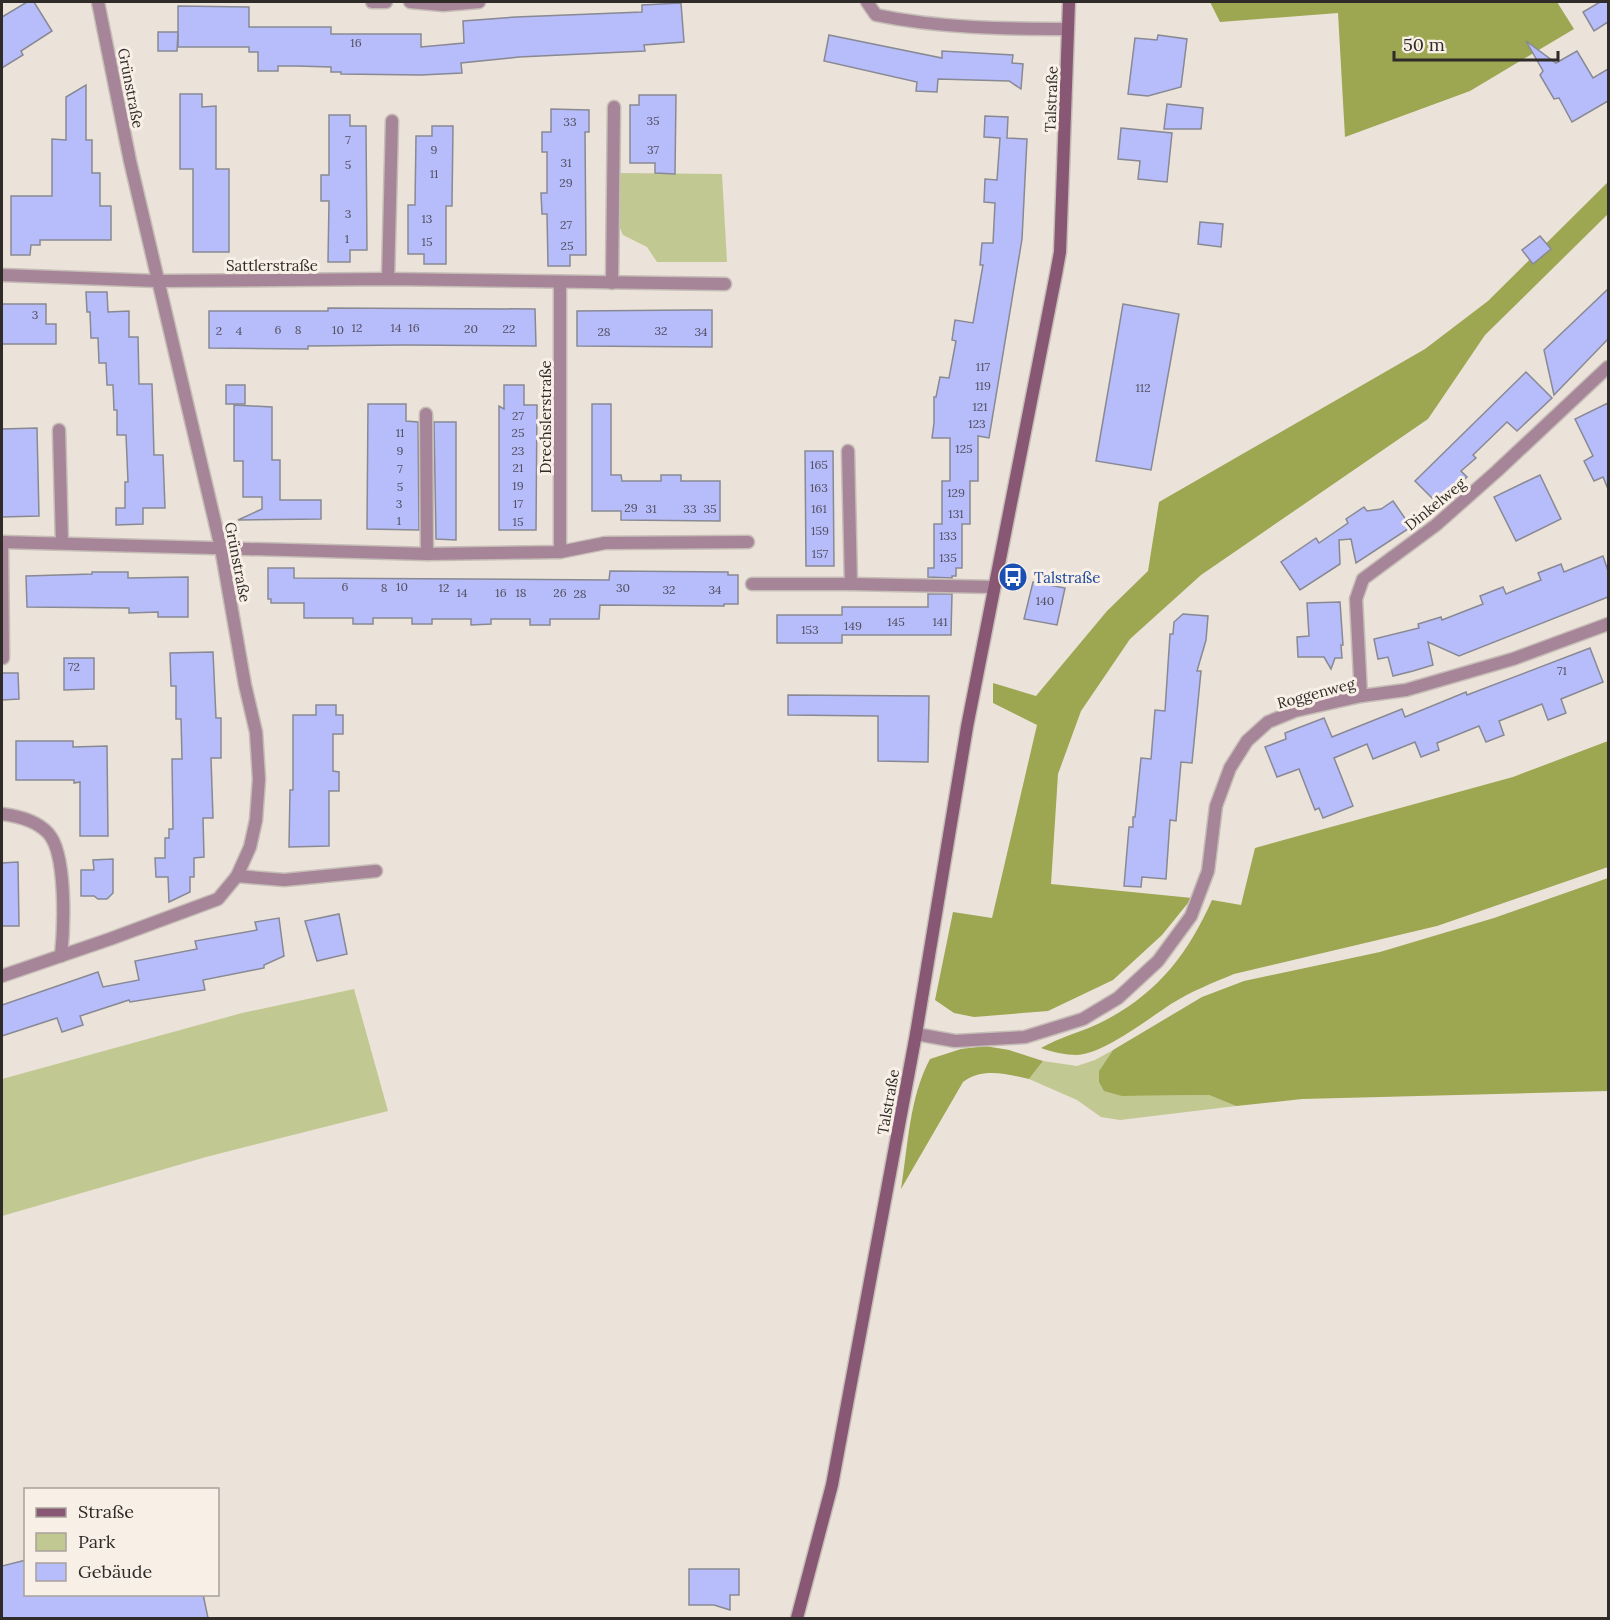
<svg xmlns="http://www.w3.org/2000/svg" width="1610" height="1620" viewBox="0 0 1610 1620" font-family="Lora,serif">
  <rect width="100%" height="100%" fill="#ebe2da"/>
  <!-- green -->
  <g fill="#c2c892">
    <polygon points="620,173 722,174 727,262 657,262 647,247 623,235 619,226"/>
    <polygon points="354,989 388,1111 206,1157 2,1216 2,1079 242,1013"/>
    <polygon points="1113,1050 1099,1071 1122,1096 1209,1095 1236,1106 1120,1120 1101,1117 1077,1100 1029,1079 1043,1061 1077,1066 1095,1060"/>
  </g>
  <!-- forest -->
  <g fill="#9da650">
    <polygon points="1210,2 1557,2 1574,29 1470,91 1345,137 1338,13 1220,22"/>
    <polygon points="1608,182 1608,214 1485,335 1428,419 1201,575 1130,639 1081,711 1058,774 1051,884 1192,898 1162,935 1113,980 1048,1011 974,1017 954,1013 935,1000 953,912 992,918 1037,725 993,703 993,683 1036,696 1107,611 1148,571 1159,502 1425,349 1488,301"/>
    <path d="M1608 741V867L1437 926 1234 974C1212 983 1190 992 1171 1004 1148 1019 1103 1054 1077 1055 1065 1055 1052 1052 1041 1048 1060 1037 1081 1032 1100 1023 1156 995 1187 956 1212 900L1241 905 1255 848 1513 777Z"/>
    <polygon points="1608,878 1608,1091 1302,1099 1236,1106 1209,1095 1122,1096 1104,1091 1099,1082 1099,1071 1113,1050 1202,997 1244,981 1380,952 1494,918"/>
    <path d="M985 1046 1009 1050 1043 1061 1029 1079C1007 1074 982 1067 963 1082L901 1189C908 1147 909 1098 930 1059L961 1049Z"/>
  </g>
  <!-- building -->
  <g fill="#b7bcfb" stroke="#888993" stroke-width="1.5">
    <polygon points="27,2 34,2 52,31 21,51 23,55 2,68 2,17"/>
    <polygon points="1600,2 1608,2 1608,22 1594,31 1583,12"/>
    <polygon points="681,3 684,42 644,45 645,51 519,57 461,63 462,73 421,75 341,74 341,72 331,72 331,67 296,66 278,66 278,71 258,71 258,52 249,52 249,47 178,47 178,6 249,7 249,27 331,27 331,34 421,34 421,47 464,43 463,21 516,17 642,12 642,5"/>
    <polygon points="158,32 178,32 177,51 158,51"/>
    <polygon points="829,35 942,58 942,51 1013,55 1012,63 1023,64 1021,89 1009,81 938,79 937,92 916,91 917,82 824,61"/>
    <polygon points="1158,35 1187,39 1181,87 1148,96 1128,94 1135,38 1157,40"/>
    <polygon points="1526,41 1556,63 1577,51 1593,78 1608,69 1608,101 1572,122 1559,98 1554,99 1540,75 1543,71"/>
    <polygon points="86,85 86,140 92,140 92,173 100,173 100,206 111,206 111,240 40,240 40,245 31,245 30,255 11,255 11,196 52,196 52,139 66,140 66,97"/>
    <polygon points="180,94 202,94 202,107 216,106 216,169 229,169 229,252 193,252 193,169 180,169"/>
    <polygon points="639,95 676,95 675,174 655,173 655,163 630,163 630,105 639,105"/>
    <polygon points="1167,104 1203,108 1201,129 1164,129"/>
    <polygon points="551,109 589,110 589,132 585,132 586,255 570,255 570,266 548,266 547,214 542,214 541,193 547,193 547,152 542,152 542,132 551,132"/>
    <polygon points="329,115 350,115 350,126 366,126 367,250 350,250 350,262 328,262 329,201 321,201 321,175 329,175"/>
    <polygon points="985,116 1008,117 1007,138 1027,139 1022,239 989,438 978,436 978,481 970,481 970,524 962,524 962,568 956,568 956,576 952,576 952,578 928,577 928,568 934,568 934,524 942,524 942,481 950,481 950,438 932,438 934,423 934,397 936,397 940,377 949,378 956,341 952,340 955,320 973,323 983,265 980,265 982,243 993,243 995,203 984,202 985,179 997,180 1000,138 984,137"/>
    <polygon points="432,126 453,126 452,206 446,206 446,264 424,264 424,254 408,254 408,205 415,205 416,136 432,136"/>
    <polygon points="1121,128 1172,133 1167,182 1138,179 1140,161 1118,159"/>
    <polygon points="1200,222 1223,224 1221,247 1198,244"/>
    <polygon points="1540,236 1551,249 1533,264 1522,250"/>
    <polygon points="1608,289 1608,339 1554,395 1544,350"/>
    <polygon points="86,292 107,292 108,312 129,311 129,337 138,337 139,384 152,384 154,455 163,455 165,508 143,508 143,524 116,525 116,508 125,508 125,482 128,482 126,435 117,435 117,410 114,410 113,385 107,385 106,363 99,363 98,338 91,338 90,312 87,312"/>
    <polygon points="2,304 46,304 46,324 56,324 56,344 2,344"/>
    <polygon points="1123,304 1179,314 1151,470 1096,461"/>
    <polygon points="328,308 535,309 536,346 405,345 308,346 308,349 209,348 209,311 328,311"/>
    <polygon points="690,310 712,310 712,347 577,346 577,311"/>
    <polygon points="1526,372 1552,398 1517,431 1507,422 1473,455 1476,458 1461,471 1467,477 1438,504 1415,481"/>
    <rect x="226" y="385" width="19" height="19"/>
    <polygon points="504,385 524,385 524,405 537,405 536,530 499,530 499,406 504,409"/>
    <polygon points="1608,403 1608,489 1603,477 1594,481 1584,461 1593,456 1575,419"/>
    <polygon points="368,404 406,404 406,421 418,422 419,530 367,529"/>
    <polygon points="592,404 611,404 611,475 621,475 622,481 661,481 661,475 681,475 681,481 720,481 720,521 621,520 621,511 592,511"/>
    <polygon points="234,405 272,407 272,460 280,460 280,500 321,500 321,519 238,520 262,509 262,497 243,497 243,461 234,461"/>
    <polygon points="434,422 456,422 456,540 436,539"/>
    <polygon points="37,428 39,516 2,517 2,429"/>
    <polygon points="805,451 833,451 834,566 806,566"/>
    <polygon points="1540,475 1561,519 1516,541 1494,497"/>
    <polygon points="1393,501 1411,527 1356,563 1351,539 1339,540 1340,564 1300,590 1281,562 1316,538 1319,543 1348,523 1346,519 1364,507 1367,511 1381,509"/>
    <polygon points="1603,556 1608,571 1608,597 1459,656 1428,642 1433,665 1413,671 1393,676 1388,657 1378,659 1374,639 1419,628 1418,624 1441,617 1442,620 1483,604 1480,596 1503,587 1506,594 1523,587 1541,580 1538,573 1561,564 1564,572"/>
    <polygon points="268,568 294,568 294,578 609,580 610,571 728,572 728,575 738,575 738,604 724,604 724,606 600,605 599,619 550,619 550,625 530,625 530,619 491,619 491,624 471,625 471,619 432,619 432,624 412,624 412,618 373,618 373,624 353,624 353,618 304,618 304,603 271,603 271,599 268,599"/>
    <polygon points="92,572 128,572 128,578 188,577 188,617 158,617 158,612 129,613 129,608 27,607 26,576 92,574"/>
    <polygon points="1033,582 1065,588 1057,625 1024,619"/>
    <polygon points="928,594 952,594 951,635 842,635 842,643 777,643 777,615 842,615 842,607 928,607"/>
    <polygon points="1340,602 1343,645 1341,645 1342,658 1335,658 1331,669 1324,657 1298,657 1297,637 1309,636 1307,603"/>
    <polygon points="1183,614 1208,616 1206,640 1197,671 1201,671 1192,763 1181,762 1176,821 1170,820 1166,879 1142,877 1141,887 1124,886 1129,827 1133,827 1133,817 1135,817 1141,758 1151,759 1155,710 1165,711 1170,634 1173,634 1174,622"/>
    <polygon points="1590,648 1603,682 1561,699 1566,713 1548,720 1542,704 1499,721 1504,735 1486,742 1479,726 1437,743 1439,750 1421,757 1415,742 1373,759 1367,744 1334,758 1353,806 1323,818 1319,808 1315,810 1299,769 1277,777 1265,747 1286,739 1285,733 1324,718 1332,737 1402,709 1405,717 1466,692 1467,695"/>
    <polygon points="213,652 216,718 221,718 221,758 211,758 213,818 203,818 204,857 194,858 194,877 190,877 190,892 169,902 168,877 156,877 155,858 165,858 165,838 169,838 169,829 173,829 172,759 182,759 181,719 176,719 176,686 171,686 170,653"/>
    <polygon points="64,658 94,658 94,689 64,690"/>
    <polygon points="2,673 18,673 19,699 2,700"/>
    <polygon points="788,695 929,696 928,762 878,761 878,716 788,715"/>
    <polygon points="316,705 336,705 336,715 343,715 343,734 333,734 333,771 339,772 339,791 329,791 329,846 289,847 290,790 293,790 293,715 316,715"/>
    <polygon points="16,741 73,741 73,747 107,746 108,836 80,836 80,782 74,783 74,780 16,780"/>
    <polygon points="113,859 113,893 107,899 98,899 94,896 81,896 81,870 94,870 93,860"/>
    <polygon points="18,862 19,926 2,926 2,863"/>
    <polygon points="339,914 347,954 317,961 305,921"/>
    <polygon points="279,918 284,956 264,965 264,968 203,980 205,990 130,1002 129,1000 80,1016 83,1025 62,1032 57,1018 2,1036 2,1005 98,972 103,987 139,980 135,961 197,949 195,941 257,930 255,922"/>
    <polygon points="26,1560 26,1594 203,1594 208,1618 2,1618 2,1566"/>
    <polygon points="689,1569 739,1569 739,1595 730,1595 730,1610 714,1605 689,1605"/>
  </g>
  <g fill="none" stroke-linecap="round" stroke-linejoin="round">
    <!-- street casing -->
    <g stroke="#c5bdb6" stroke-width="15">
      <g id="street">
        <polyline points="372,2 386,2"/>
        <polyline points="410,2 443,5 479,2"/>
        <path d="M867 2 876 15C938 28 1005 29 1068 29"/>
        <polyline points="2,275 157,281 388,279 725,284"/>
        <polyline points="388,279 392,121"/>
        <polyline points="612,283 614,107"/>
        <polyline points="426,414 427,554"/>
        <polyline points="59,430 62,543"/>
        <polyline points="848,451 851,584"/>
        <polyline points="2,542 427,554 560,552 605,543 748,542"/>
        <polyline points="2,542 3,658"/>
        <polyline points="560,552 560,282"/>
        <polyline points="752,584 851,584 994,587"/>
        <polyline points="1361,696 1356,599 1363,579 1436,525 1497,471 1608,367"/>
        <path d="M2 814C18 816 36 820 48 833 67 853 64 928 61 956"/>
        <polyline points="237,876 284,880 376,871"/>
        <polyline points="2,976 110,939 218,899 237,876 250,847 256,820 259,779 256,732 245,685 221,548 130,161 98,2"/>
        <polyline points="916,1034 955,1041 1025,1037 1083,1019 1118,998 1158,961 1191,916 1208,871 1216,806 1230,768 1247,741 1268,722 1295,711 1361,696 1406,690 1513,659 1608,624"/>
      </g>
    </g>
    <!-- secondary casing -->
    <g stroke="#c5bdb6" stroke-width="15">
      <polyline id="secondary" points="797,1618 832,1485 916,1034 967,727 1056,274 1060,252 1069,2"/>
    </g>
    <!-- street -->
    <use href="#street" stroke="#a78599" stroke-width="12"/>
    <!-- secondary -->
    <use href="#secondary" stroke="#875774" stroke-width="12"/>
  </g>
  <!-- icons -->
  <defs>
    <g id="bus-disc" transform="scale(1.5)"><circle r="9.5" fill="#1a4fb4" stroke="#f8efe7"/><path d="M-5-6H5V4H4V6H2V4H-2V6H-4V4H-5ZM-3.5-4V0h7V-4ZM-3.5 1.2v1.5H-2V1.2ZM2 1.2v1.5H3.5V1.2Z" fill="#fff"/></g>
  </defs>
  <g fill-rule="evenodd">
    <use href="#bus-disc" x="1013" y="577"/>
  </g>
  <g text-anchor="middle" dominant-baseline="central" stroke-width="6" stroke-linejoin="round" paint-order="stroke">
    <!-- number labels -->
    <g font-size="12" fill="#514f5d">
      <text x="356" y="42">16</text>
      <text x="653" y="120">35</text>
      <text x="570" y="121">33</text>
      <text x="348" y="139">7</text>
      <text x="434" y="149">9</text>
      <text x="653" y="149">37</text>
      <text x="566" y="162">31</text>
      <text x="348" y="164">5</text>
      <text x="434" y="173">11</text>
      <text x="566" y="182">29</text>
      <text x="348" y="213">3</text>
      <text x="427" y="218">13</text>
      <text x="566" y="224">27</text>
      <text x="347" y="238">1</text>
      <text x="427" y="241">15</text>
      <text x="567" y="245">25</text>
      <text x="35" y="314">3</text>
      <text x="357" y="327">12</text>
      <text x="396" y="327">14</text>
      <text x="414" y="327">16</text>
      <text x="471" y="328">20</text>
      <text x="509" y="328">22</text>
      <text x="278" y="329">6</text>
      <text x="298" y="329">8</text>
      <text x="338" y="329">10</text>
      <text x="219" y="330">2</text>
      <text x="239" y="330">4</text>
      <text x="661" y="330">32</text>
      <text x="604" y="331">28</text>
      <text x="701" y="331">34</text>
      <text x="983" y="366">117</text>
      <text x="983" y="385">119</text>
      <text x="1143" y="387">112</text>
      <text x="980" y="406">121</text>
      <text x="518" y="415">27</text>
      <text x="977" y="423">123</text>
      <text x="400" y="432">11</text>
      <text x="518" y="432">25</text>
      <text x="964" y="448">125</text>
      <text x="400" y="450">9</text>
      <text x="518" y="450">23</text>
      <text x="819" y="464">165</text>
      <text x="518" y="467">21</text>
      <text x="400" y="468">7</text>
      <text x="518" y="485">19</text>
      <text x="400" y="486">5</text>
      <text x="819" y="487">163</text>
      <text x="956" y="492">129</text>
      <text x="399" y="503">3</text>
      <text x="518" y="503">17</text>
      <text x="631" y="507">29</text>
      <text x="651" y="508">31</text>
      <text x="690" y="508">33</text>
      <text x="710" y="508">35</text>
      <text x="819" y="508">161</text>
      <text x="956" y="513">131</text>
      <text x="399" y="520">1</text>
      <text x="518" y="521">15</text>
      <text x="820" y="530">159</text>
      <text x="948" y="535">133</text>
      <text x="820" y="553">157</text>
      <text x="948" y="557">135</text>
      <text x="345" y="586">6</text>
      <text x="402" y="586">10</text>
      <text x="384" y="587">8</text>
      <text x="444" y="587">12</text>
      <text x="623" y="587">30</text>
      <text x="669" y="589">32</text>
      <text x="715" y="589">34</text>
      <text x="462" y="592">14</text>
      <text x="501" y="592">16</text>
      <text x="521" y="592">18</text>
      <text x="560" y="592">26</text>
      <text x="580" y="593">28</text>
      <text x="1045" y="600">140</text>
      <text x="896" y="621">145</text>
      <text x="940" y="621">141</text>
      <text x="853" y="625">149</text>
      <text x="810" y="629">153</text>
      <text x="74" y="666">72</text>
      <text x="1562" y="670">71</text>
    </g>
    <!-- street labels -->
    <g font-size="15" fill="#2f2b28" stroke="#f8efe7">
      <text transform="translate(131 88) rotate(79)">Grünstraße</text>
      <text transform="translate(1051 99) rotate(-88)">Talstraße</text>
      <text x="272" y="265">Sattlerstraße</text>
      <text transform="translate(545 417) rotate(-90)">Drechslerstraße</text>
      <text transform="translate(1435 504) rotate(-39)">Dinkelweg</text>
      <text transform="translate(238 562) rotate(79)">Grünstraße</text>
      <text transform="translate(1316 693) rotate(-15)">Roggenweg</text>
      <text transform="translate(888 1102) rotate(-80)">Talstraße</text>
    </g>
    <!-- transit labels -->
    <g font-size="15" fill="#164399" stroke="#f8efe7" text-anchor="start">
      <text x="1034" y="577">Talstraße</text>
    </g>
  </g>
  <!-- border -->
  <rect width="1610" height="1620" fill="none" stroke="#2f2b28" stroke-width="6"/>
  <!-- legend -->
  <rect x="24" y="1488" width="195" height="108" fill="#f8efe7" stroke="#a8a19b" stroke-width="1.5"/>
  <rect x="36" y="1508" width="30" height="9" fill="#875774" stroke="#a8a19b" stroke-width="1.5"/>
  <text x="78" y="1518" font-size="18" fill="#2f2b28">Straße</text>
  <rect x="36" y="1533" width="30" height="18" fill="#c2c892" stroke="#a8a19b" stroke-width="1.5"/>
  <text x="78" y="1548" font-size="18" fill="#2f2b28">Park</text>
  <rect x="36" y="1563" width="30" height="18" fill="#b7bcfb" stroke="#a8a19b" stroke-width="1.5"/>
  <text x="78" y="1578" font-size="18" fill="#2f2b28">Gebäude</text>
  <!-- scale -->
  <path d="M1394 51v9h164v-9" fill="none" stroke="#2f2b28" stroke-width="3"/>
  <text x="1403" y="51" font-size="18" fill="#2f2b28" stroke="#f8efe7" stroke-width="4.5" paint-order="stroke">50 m</text>
</svg>
